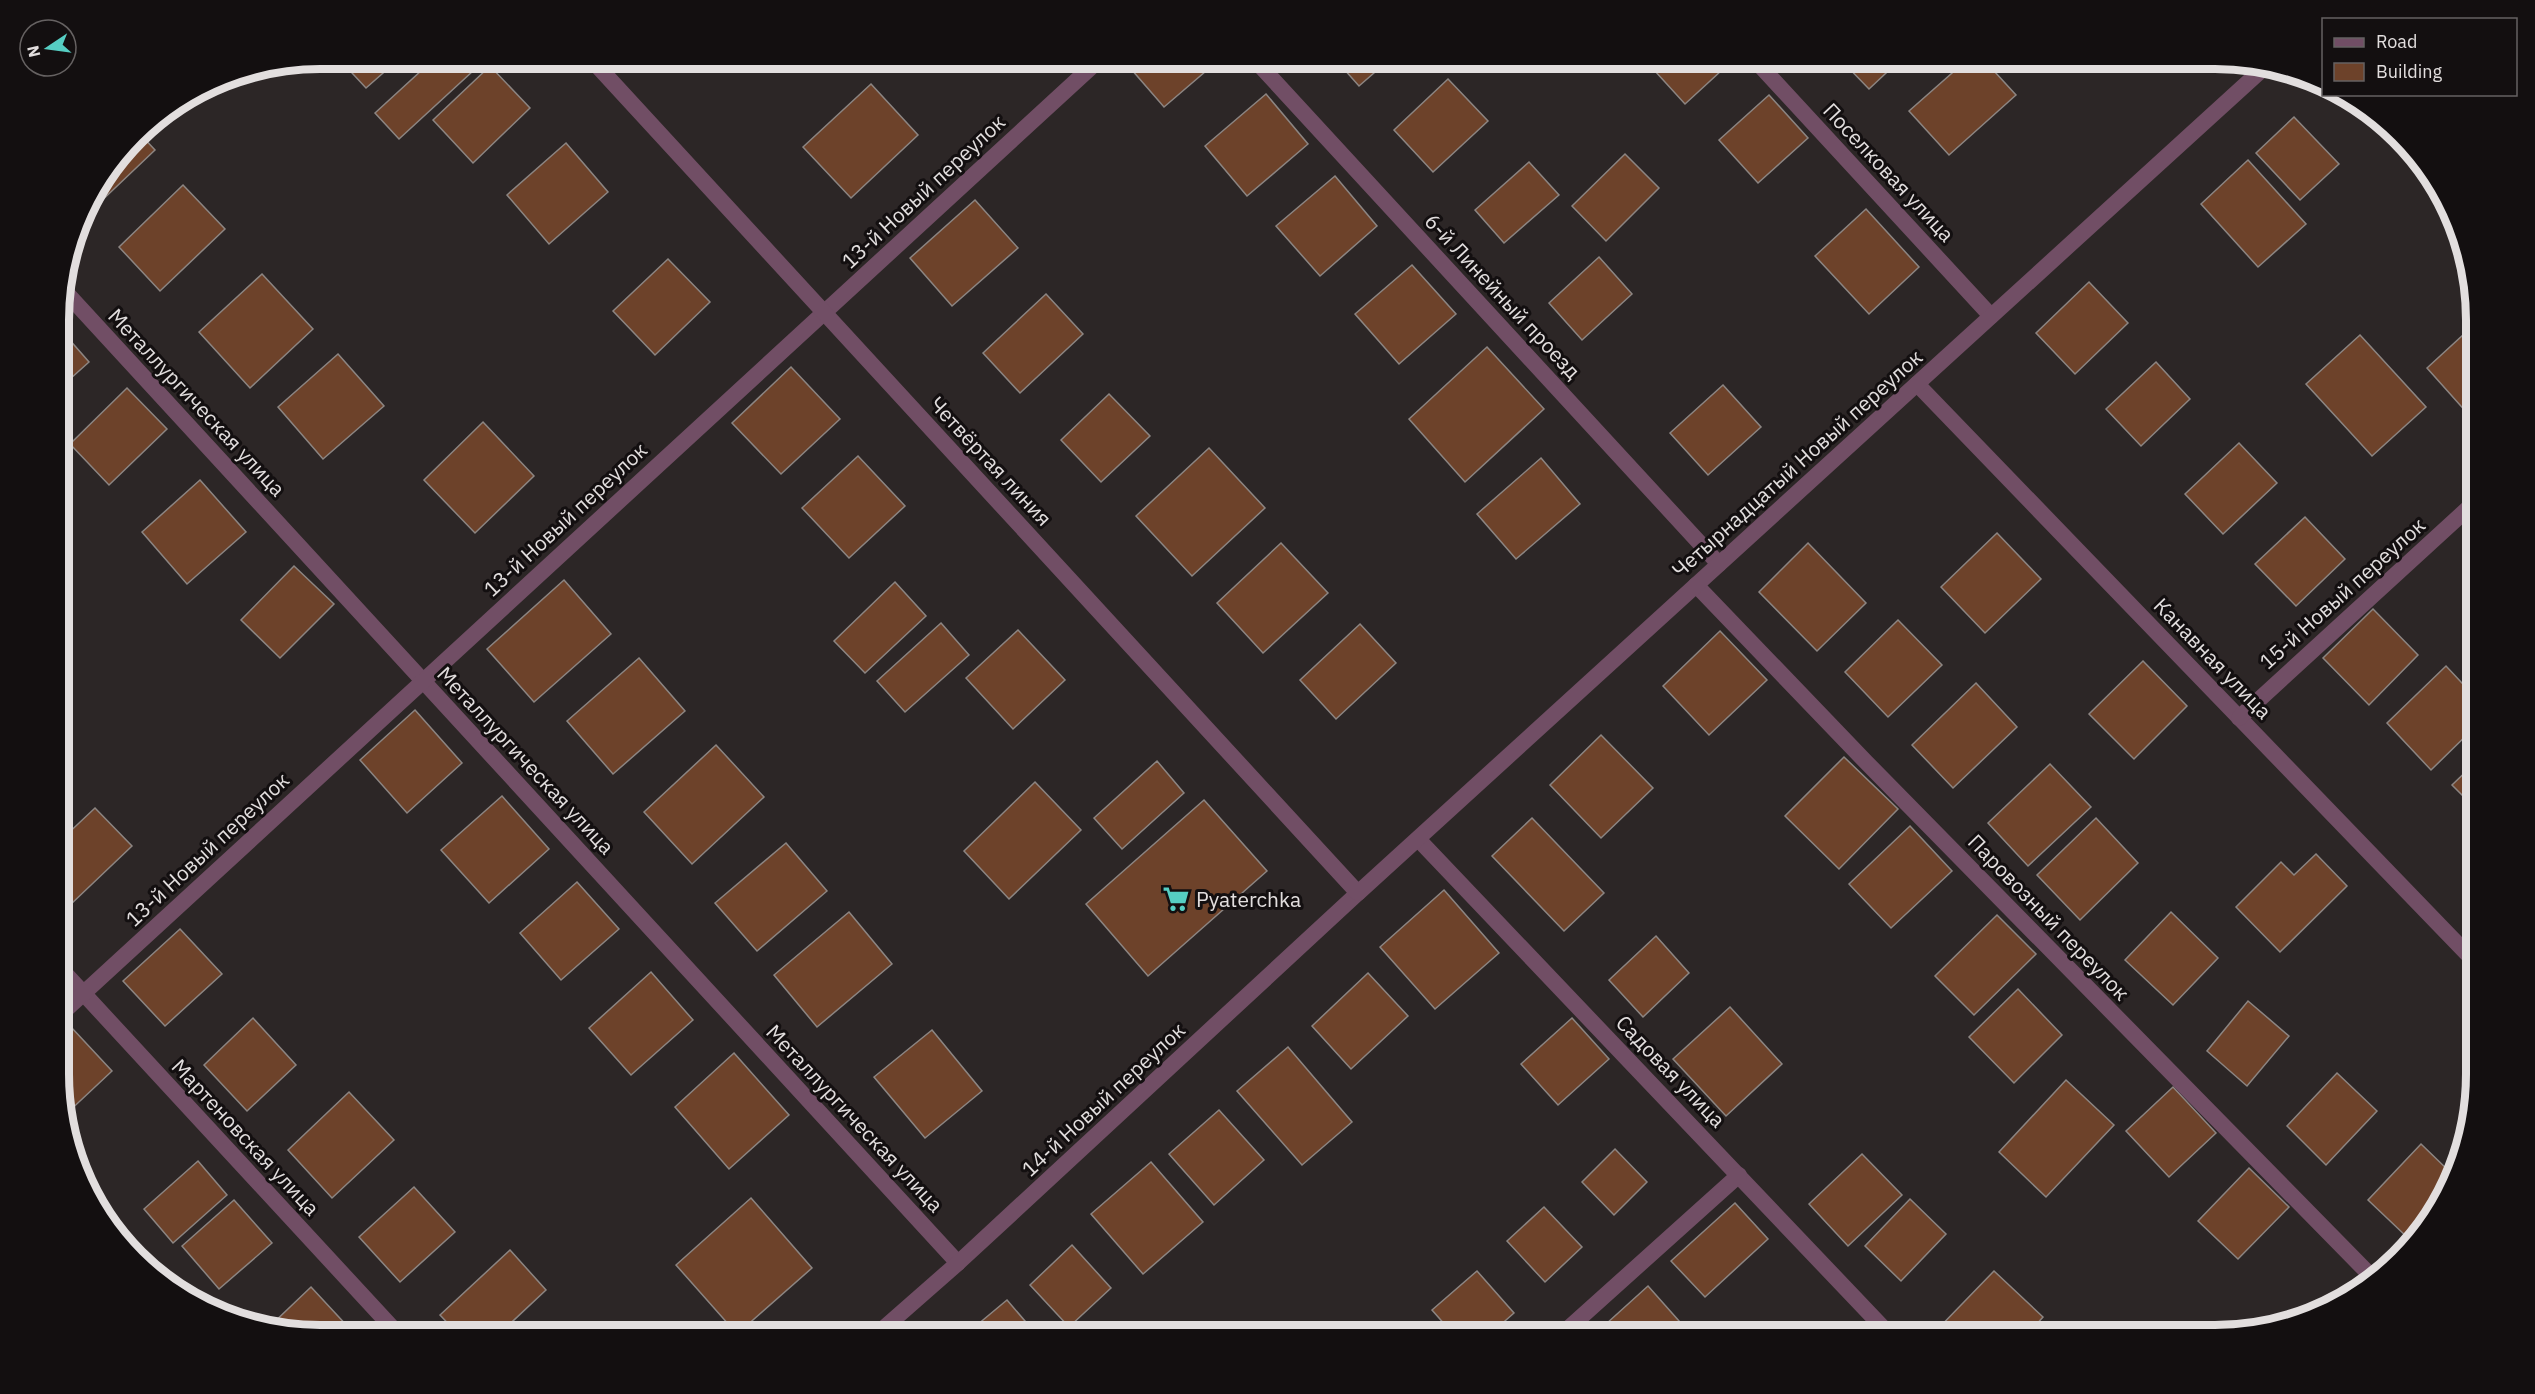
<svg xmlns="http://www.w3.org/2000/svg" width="2535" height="1394" viewBox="0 0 2535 1394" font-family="'IBM Plex Sans',sans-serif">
  <rect width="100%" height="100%" fill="#2c2626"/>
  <!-- building -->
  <g fill="#6d422a" stroke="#8c8582" stroke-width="1.5">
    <polygon points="339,59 399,59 366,88"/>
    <polygon points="434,59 486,59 399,139 375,113"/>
    <polygon points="1129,59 1220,59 1164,107 1125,62"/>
    <polygon points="1335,59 1390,59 1359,86"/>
    <polygon points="1644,59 1734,59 1685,104"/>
    <polygon points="1840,59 1901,59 1869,89"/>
    <polygon points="1968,59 1983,59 2016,95 1949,155 1909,111"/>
    <polygon points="490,66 530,108 473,163 433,120"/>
    <polygon points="1448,79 1488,121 1433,172 1394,130"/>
    <polygon points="871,84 918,135 851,198 803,147"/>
    <polygon points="1266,94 1308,144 1247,196 1205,146"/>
    <polygon points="1769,95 1808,138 1758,183 1719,140"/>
    <polygon points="2294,117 2339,164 2300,200 2256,153"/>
    <polygon points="140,134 155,150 94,208 88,201"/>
    <polygon points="566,143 608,192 549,244 507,195"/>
    <polygon points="1625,154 1659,188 1606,241 1572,206"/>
    <polygon points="2248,160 2306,224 2258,267 2201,204"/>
    <polygon points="1529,162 1559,195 1504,243 1475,210"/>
    <polygon points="1335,176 1377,226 1320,276 1276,226"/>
    <polygon points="183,185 225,229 160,291 119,247"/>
    <polygon points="975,200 1018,248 952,306 910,258"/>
    <polygon points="1866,209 1919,267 1869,314 1815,256"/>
    <polygon points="1599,257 1632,294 1582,340 1549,303"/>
    <polygon points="668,259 710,302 655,355 613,311"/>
    <polygon points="1412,265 1456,314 1399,364 1355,314"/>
    <polygon points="262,274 313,329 250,388 199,332"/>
    <polygon points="2089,282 2128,323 2075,374 2036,333"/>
    <polygon points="1046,294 1083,334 1020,393 983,353"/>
    <polygon points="2475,324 2476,407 2468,414 2427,368"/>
    <polygon points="61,330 89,362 61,387"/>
    <polygon points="2360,335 2426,407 2372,456 2306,384"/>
    <polygon points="1487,347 1544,409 1465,482 1409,419"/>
    <polygon points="338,354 384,406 323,459 278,407"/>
    <polygon points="2156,362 2190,399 2141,446 2106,409"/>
    <polygon points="791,367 840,419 781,474 732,423"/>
    <polygon points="1723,385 1761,427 1708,475 1670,433"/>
    <polygon points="127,388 167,429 109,485 70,444"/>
    <polygon points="1109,394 1150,436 1101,482 1061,440"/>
    <polygon points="483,422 534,476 475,533 424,480"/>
    <polygon points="2239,443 2277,483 2223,534 2185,494"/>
    <polygon points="1209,448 1265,508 1192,576 1136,516"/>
    <polygon points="858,456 905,506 849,558 802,508"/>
    <polygon points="1541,458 1580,504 1516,559 1477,514"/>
    <polygon points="200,480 246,532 187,584 142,532"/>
    <polygon points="2305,517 2345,559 2296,606 2255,564"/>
    <polygon points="1997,533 2041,579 1985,633 1941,587"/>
    <polygon points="1281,543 1328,593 1263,653 1217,603"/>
    <polygon points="1808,543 1866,603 1817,651 1759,592"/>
    <polygon points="294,566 334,604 280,658 241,620"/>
    <polygon points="564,580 611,634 534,702 487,649"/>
    <polygon points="895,582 926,616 865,673 834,641"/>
    <polygon points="2373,609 2418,655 2369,705 2323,658"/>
    <polygon points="1898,620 1942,665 1888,717 1845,672"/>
    <polygon points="941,623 969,655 905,712 877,681"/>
    <polygon points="1360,624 1396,663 1336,719 1300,680"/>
    <polygon points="1018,630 1065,680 1013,729 966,678"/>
    <polygon points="1720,631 1767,680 1709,735 1663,686"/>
    <polygon points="639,658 685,711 613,774 567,721"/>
    <polygon points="2143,661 2187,706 2134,759 2089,714"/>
    <polygon points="2446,666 2476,698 2476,726 2431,770 2387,723"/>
    <polygon points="1976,683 2017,727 1953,788 1912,745"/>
    <polygon points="415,710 462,763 407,813 360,760"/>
    <polygon points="1601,735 1653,788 1601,838 1550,785"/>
    <polygon points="716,745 764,797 692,864 644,812"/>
    <polygon points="1844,757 1898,809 1839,869 1785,816"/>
    <polygon points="1157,761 1184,793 1122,849 1094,818"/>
    <polygon points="2476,762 2476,809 2452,785"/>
    <polygon points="2050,764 2091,807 2028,866 1988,823"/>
    <polygon points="1035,782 1081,830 1009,899 964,851"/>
    <polygon points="502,796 549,849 489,903 441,850"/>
    <polygon points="1204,800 1267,871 1148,976 1086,904"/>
    <polygon points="95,808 132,846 69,906 61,897 61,840"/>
    <polygon points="1532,818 1604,893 1564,931 1492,856"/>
    <polygon points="2096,818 2138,863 2080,920 2037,875"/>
    <polygon points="1910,826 1952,871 1891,928 1849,884"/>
    <polygon points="786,843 827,891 757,951 715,903"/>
    <polygon points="2316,854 2347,886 2280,952 2236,907 2281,862 2294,875"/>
    <polygon points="577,882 619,929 561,980 520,933"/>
    <polygon points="1444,890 1499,953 1435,1009 1380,947"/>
    <polygon points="849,912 892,964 817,1027 774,975"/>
    <polygon points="2171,912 2218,958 2173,1005 2125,960"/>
    <polygon points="1997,915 2036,954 1974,1015 1935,976"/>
    <polygon points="180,929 222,974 165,1026 123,981"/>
    <polygon points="1656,936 1689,973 1643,1017 1609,980"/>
    <polygon points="651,972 693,1020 631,1075 589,1028"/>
    <polygon points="1368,973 1408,1016 1351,1069 1312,1026"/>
    <polygon points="2018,989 2062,1035 2014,1083 1969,1037"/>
    <polygon points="2248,1001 2289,1036 2247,1086 2207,1051"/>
    <polygon points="1730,1007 1782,1064 1726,1116 1673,1059"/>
    <polygon points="253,1018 296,1065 247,1111 204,1065"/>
    <polygon points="1572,1018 1609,1059 1558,1105 1521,1064"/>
    <polygon points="71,1027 112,1071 64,1116 61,1108 61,1037"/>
    <polygon points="932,1030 982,1091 925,1138 874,1077"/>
    <polygon points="1288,1047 1352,1122 1302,1165 1237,1091"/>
    <polygon points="734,1053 789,1115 729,1169 675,1107"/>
    <polygon points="2337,1073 2377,1111 2326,1165 2287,1126"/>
    <polygon points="2066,1080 2114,1125 2046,1197 1999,1152"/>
    <polygon points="2173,1087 2216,1133 2169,1177 2126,1131"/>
    <polygon points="349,1092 394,1140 332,1198 288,1150"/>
    <polygon points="1219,1110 1264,1160 1214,1205 1169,1154"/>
    <polygon points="2421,1144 2451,1173 2442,1202 2408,1238 2368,1200"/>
    <polygon points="1615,1149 1647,1182 1614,1215 1582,1182"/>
    <polygon points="1862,1154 1902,1195 1848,1246 1809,1204"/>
    <polygon points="198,1161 227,1195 173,1243 144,1209"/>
    <polygon points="1151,1162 1203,1222 1143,1274 1091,1214"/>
    <polygon points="2249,1168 2289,1207 2238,1259 2198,1221"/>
    <polygon points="414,1187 455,1232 400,1282 359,1237"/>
    <polygon points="751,1198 812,1268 737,1334 676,1265"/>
    <polygon points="1910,1199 1946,1234 1901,1281 1865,1246"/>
    <polygon points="234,1200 272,1243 219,1289 182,1246"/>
    <polygon points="1735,1203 1768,1239 1705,1297 1671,1261"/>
    <polygon points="1544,1207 1582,1247 1545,1282 1507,1241"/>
    <polygon points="1072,1245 1111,1288 1069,1327 1030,1285"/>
    <polygon points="510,1250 546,1290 498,1335 459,1335 440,1315"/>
    <polygon points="1477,1271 1514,1313 1489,1335 1454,1335 1432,1310"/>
    <polygon points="1994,1271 2043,1317 2027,1335 1932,1335"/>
    <polygon points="1648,1286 1687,1330 1681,1335 1616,1335 1606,1324"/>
    <polygon points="311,1287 349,1328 340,1335 320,1335 267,1329"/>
    <polygon points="1007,1300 1037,1335 965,1335"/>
  </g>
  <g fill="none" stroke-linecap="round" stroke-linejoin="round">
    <!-- minor -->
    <g stroke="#714e65" stroke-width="16">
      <polyline points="1254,59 1719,564"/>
      <polyline points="1754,59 1991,316"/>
      <polyline points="61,287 958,1263"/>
      <polyline points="1917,384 2476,963"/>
      <polyline points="1696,585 1866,762 2373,1278"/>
      <polyline points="2239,718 2476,501"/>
      <polyline points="1418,839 1890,1335"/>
      <polyline points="61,969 399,1335"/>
      <polyline points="61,1014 1100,59"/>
      <polyline points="876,1335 958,1263 1358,893"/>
      <polyline points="1561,1335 1739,1175"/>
    </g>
    <!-- tertiary -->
    <polyline stroke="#714e65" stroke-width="16" points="591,59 1358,893 2267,65"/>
  </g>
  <!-- icons -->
  <defs>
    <g id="supermarket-bare" transform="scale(2.07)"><path d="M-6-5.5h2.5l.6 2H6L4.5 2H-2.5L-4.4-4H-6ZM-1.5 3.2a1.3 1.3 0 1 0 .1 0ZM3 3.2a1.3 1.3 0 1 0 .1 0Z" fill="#56cec3" stroke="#130f10" stroke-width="2.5" paint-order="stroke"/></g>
  </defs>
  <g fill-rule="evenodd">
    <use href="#supermarket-bare" x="1176" y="899"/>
  </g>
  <g text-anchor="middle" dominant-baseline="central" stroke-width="6" stroke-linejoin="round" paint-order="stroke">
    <!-- street labels -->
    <g font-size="21" fill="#e2dede" stroke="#130f10">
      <text transform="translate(1889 172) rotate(47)">Поселковая улица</text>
      <text transform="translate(923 191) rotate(-43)">13-й Новый переулок</text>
      <text transform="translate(1503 296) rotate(47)">6-й Линейный проезд</text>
      <text transform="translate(197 402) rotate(47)">Металлургическая улица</text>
      <text transform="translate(991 461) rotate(47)">Четвёртая линия</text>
      <text transform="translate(1797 463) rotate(-42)">Четырнадцатый Новый переулок</text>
      <text transform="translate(565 519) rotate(-43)">13-й Новый переулок</text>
      <text transform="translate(2342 593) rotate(-42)">15-й Новый переулок</text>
      <text transform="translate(2213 658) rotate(46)">Канавная улица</text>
      <text transform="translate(526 760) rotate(47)">Металлургическая улица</text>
      <text transform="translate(207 849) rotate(-43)">13-й Новый переулок</text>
      <text transform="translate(2049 917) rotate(46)">Паровозный переулок</text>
      <text transform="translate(1671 1071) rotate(46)">Садовая улица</text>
      <text transform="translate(1103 1099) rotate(-43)">14-й Новый переулок</text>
      <text transform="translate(855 1118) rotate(47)">Металлургическая улица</text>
      <text transform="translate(246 1137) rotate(47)">Мартеновская улица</text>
    </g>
    <!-- poi labels -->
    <g font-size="21" fill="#e2dede" stroke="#130f10" text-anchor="start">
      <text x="1196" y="899">Pyaterchka</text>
    </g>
  </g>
  <!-- crop -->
  <path d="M0 0H2535V1394H0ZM320 69H2215A251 251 0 0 1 2466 320V1074A251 251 0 0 1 2215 1325H320A251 251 0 0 1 69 1074V320A251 251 0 0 1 320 69Z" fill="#130f10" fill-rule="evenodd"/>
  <path fill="none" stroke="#e2dede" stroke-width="8" d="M320 69H2215A251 251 0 0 1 2466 320V1074A251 251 0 0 1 2215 1325H320A251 251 0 0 1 69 1074V320A251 251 0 0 1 320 69Z"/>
  <!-- legend -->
  <rect x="2322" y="18" width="195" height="78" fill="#130f10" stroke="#666262" stroke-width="1.5"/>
  <rect x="2334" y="38" width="30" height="9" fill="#714e65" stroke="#666262" stroke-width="1.5"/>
  <text x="2376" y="48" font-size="18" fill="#e2dede">Road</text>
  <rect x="2334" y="63" width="30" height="18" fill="#6d422a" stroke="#666262" stroke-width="1.5"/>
  <text x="2376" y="78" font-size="18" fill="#e2dede">Building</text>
  <!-- north arrow -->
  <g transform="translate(48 48) rotate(257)"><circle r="28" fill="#130f10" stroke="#666262" stroke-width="1.5"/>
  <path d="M0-4.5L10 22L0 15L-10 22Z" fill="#56cec3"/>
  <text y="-9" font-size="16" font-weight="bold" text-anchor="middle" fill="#e2dede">N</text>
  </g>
</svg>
